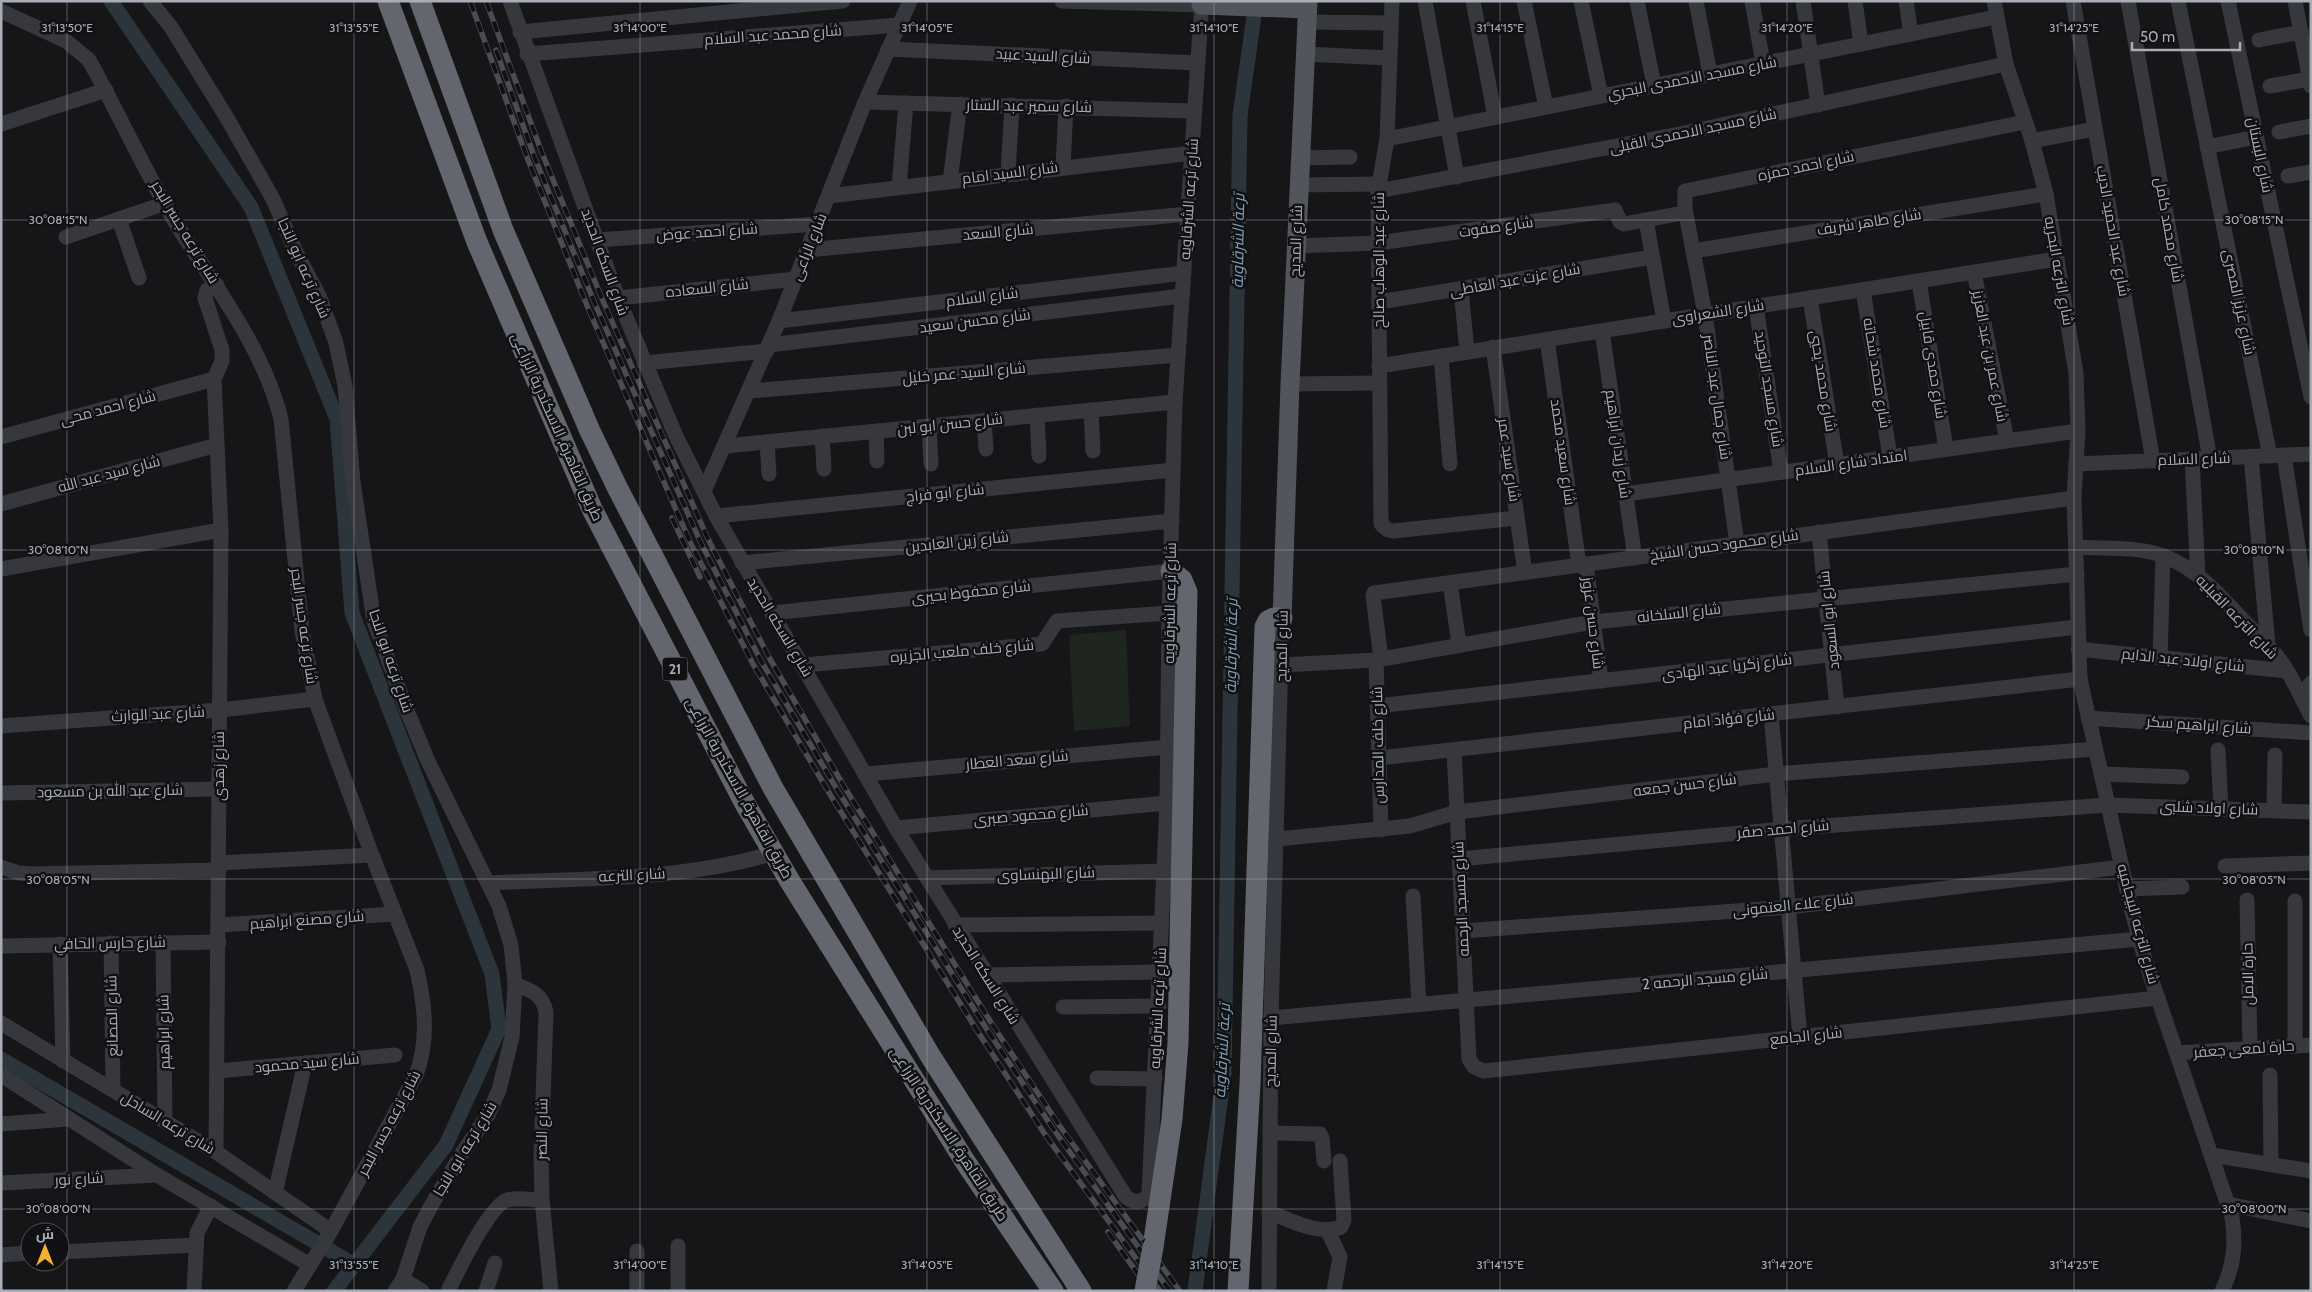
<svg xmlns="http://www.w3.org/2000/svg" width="2312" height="1292" viewBox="0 0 2312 1292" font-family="Cabin,Cairo,sans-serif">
  <rect width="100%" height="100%" fill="#161618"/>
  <!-- pitch -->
  <polygon fill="#1e261f" points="1126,630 1130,726 1074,731 1069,635"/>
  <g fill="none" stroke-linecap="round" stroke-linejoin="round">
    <!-- canal -->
    <g stroke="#2c353c" stroke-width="15">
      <polyline points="111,1 251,207 337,419 352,613 492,974 499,1029 446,1145 334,1291"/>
      <polyline points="1,1059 353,1264"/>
      <polyline points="1195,1291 1224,1073 1240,116 1256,1"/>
    </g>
    <!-- minor -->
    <g stroke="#37383d" stroke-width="15">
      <polyline points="150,1 171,27 227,118 273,199 295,250 320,298 336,343 345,386 353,482 374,621 405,706 428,761 499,906 511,945 515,984 512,1037 499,1090 488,1115 461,1155 431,1206 420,1227 403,1279 395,1291"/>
      <path d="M510 1 618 298 675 434 716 516 896 828 1126 1197C1133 1203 1144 1203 1149 1194L1167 803 1169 613 1175 402 1202 1"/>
      <polyline points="1062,1 1201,5"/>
      <polyline points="1392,1 1387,139 1378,191 1381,524 1388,530 1393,531 1517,518"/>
      <polyline points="1425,1 1457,177"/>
      <polyline points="1473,1 1495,117"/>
      <polyline points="1524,1 1546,107"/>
      <polyline points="1581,1 1601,96"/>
      <polyline points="1637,1 1654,85"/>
      <polyline points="1696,1 1710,74"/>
      <polyline points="1752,1 1763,63"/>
      <polyline points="1803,1 1818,105"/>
      <polyline points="1855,1 1861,44"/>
      <polyline points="1906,1 1911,34"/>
      <path d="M1994 1 2006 64 2032 141 2046 194 2076 373 2078 431 2074 498 2080 679 2131 908 2146 963 2232 1217C2236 1244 2234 1266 2222 1291"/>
      <polyline points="2073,1 2153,461"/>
      <polyline points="2128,1 2210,459"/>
      <polyline points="2178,1 2270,456"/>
      <polyline points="2228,1 2311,397"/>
      <polyline points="2295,1 2311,86"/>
      <path d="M1 11 66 41 89 60C119 114 145 172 177 225 215 287 263 347 281 419L302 631 315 699 372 855 417 970C425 1006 429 1040 416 1075L331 1231 294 1291"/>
      <polyline points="1305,22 1391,23"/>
      <polyline points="520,32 843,1"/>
      <polyline points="2259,40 2301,32"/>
      <polyline points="888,49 1197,63"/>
      <polyline points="527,54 899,25"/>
      <polyline points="1304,54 1390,58"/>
      <polyline points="2270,86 2310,79"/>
      <polyline points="865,102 1194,111"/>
      <polyline points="1,124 106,90"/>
      <polyline points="2279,132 2311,126"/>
      <polyline points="1387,139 1996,17"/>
      <polyline points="2032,141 2095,129"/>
      <polyline points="2207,147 2256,137"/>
      <polyline points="1300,158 1350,157"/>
      <polyline points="1063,167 1066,106"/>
      <polyline points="1008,174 1012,105"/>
      <polyline points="2288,176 2311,172"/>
      <polyline points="950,181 960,104"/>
      <polyline points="1298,185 1379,184"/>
      <polyline points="899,187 906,103"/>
      <polyline points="1378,191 1680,134 2006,64"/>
      <polyline points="829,196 1192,153"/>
      <polyline points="1685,209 1705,314 1737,544"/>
      <polyline points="119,219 139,278"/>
      <polyline points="1646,220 1664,321"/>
      <polyline points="66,237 166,203"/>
      <polyline points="597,240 818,224"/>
      <polyline points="1296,246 1378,243 1615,210 1620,222 1624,224 1683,213 1685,209 1685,191 2025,122"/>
      <polyline points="807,250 1188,214"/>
      <polyline points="1693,251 2046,194"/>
      <polyline points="1974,272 2007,441"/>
      <polyline points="1919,281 1946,449"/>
      <polyline points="1461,289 1467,352"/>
      <polyline points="1863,290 1890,457"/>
      <polyline points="618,298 796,279"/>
      <polyline points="1810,298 1837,465"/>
      <polyline points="1379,302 1652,257"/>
      <polyline points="1756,306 1781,472"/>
      <polyline points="779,321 1184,273"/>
      <polyline points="1602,331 1635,558"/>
      <polyline points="1547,339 1579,565"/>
      <polyline points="769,345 1182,296"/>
      <polyline points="1493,347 1525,573"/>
      <polyline points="1441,356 1450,464"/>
      <polyline points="644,363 767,351"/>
      <polyline points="1379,366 2057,259"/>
      <polyline points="1290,384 1379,383"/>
      <polyline points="750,391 1178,355"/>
      <polyline points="1091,410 1093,451"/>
      <polyline points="1037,415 1039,456"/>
      <polyline points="984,420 986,449"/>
      <polyline points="929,426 931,464"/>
      <polyline points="876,431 877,461"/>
      <polyline points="822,436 824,469"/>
      <polyline points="1,437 214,379"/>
      <polyline points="767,442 769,474"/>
      <polyline points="725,446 1175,402"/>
      <polyline points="2284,455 2311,630"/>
      <polyline points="2251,456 2268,646"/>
      <polyline points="2192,459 2198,575"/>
      <polyline points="2076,464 2311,454"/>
      <polyline points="704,491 779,321 865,102 910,1"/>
      <polyline points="1625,494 2078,431"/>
      <polyline points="1,504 217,445"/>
      <polyline points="716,516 1173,470"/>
      <polyline points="1819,532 1837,707"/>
      <path d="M2077 547C2105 549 2137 546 2164 556 2197 569 2219 594 2243 620 2259 636 2276 652 2288 672 2296 686 2303 701 2311 716"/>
      <polyline points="742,563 1172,521"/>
      <polyline points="1586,564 1601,681"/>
      <polyline points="1,569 221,530"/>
      <polyline points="1450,583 1459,644"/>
      <polyline points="772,613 1171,571"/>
      <polyline points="2078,649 2287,671"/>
      <polyline points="2160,658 2163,556"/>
      <polyline points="1381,659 1373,596 1374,593 2074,498"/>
      <polyline points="1376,660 1381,830"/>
      <polyline points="804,665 1042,644 1057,621 1169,613"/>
      <polyline points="1282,665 1376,660 1593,622 2077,574"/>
      <polyline points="2301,696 2311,683"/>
      <polyline points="1377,706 2077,627"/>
      <polyline points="1771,714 1800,1037"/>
      <polyline points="2088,718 2311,733"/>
      <polyline points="1,726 220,710 315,699"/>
      <polyline points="1454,750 1469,1059 1474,1067 1484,1071 2158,998"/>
      <polyline points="2218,750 2221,809"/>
      <polyline points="1379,758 2080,679"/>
      <polyline points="866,774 1168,747"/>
      <polyline points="2101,774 2182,777"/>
      <polyline points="1,793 219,789"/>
      <polyline points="2274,810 2275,755"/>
      <polyline points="896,828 1167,803"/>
      <polyline points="1277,839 1410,826 1457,812 1776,774 2095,749"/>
      <polyline points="1459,859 1782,829 2108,805 2311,812"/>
      <polyline points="219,863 372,855"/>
      <polyline points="2225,866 2311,863"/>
      <polyline points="1,867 19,873 32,874 219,870"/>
      <polyline points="927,878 1164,871"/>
      <path d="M489 883C584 878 682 881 774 853"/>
      <polyline points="2127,889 2182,887"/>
      <polyline points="1413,896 1419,1005"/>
      <polyline points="2247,900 2250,1048"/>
      <polyline points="2295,901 2295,1046"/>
      <polyline points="219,925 395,914"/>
      <polyline points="955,925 1162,923"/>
      <polyline points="1463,931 1789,907 2122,867"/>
      <polyline points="163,942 165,1121"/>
      <polyline points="111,943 113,1090"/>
      <polyline points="60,944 63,1061"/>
      <polyline points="1,946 219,942"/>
      <polyline points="986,975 1161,972"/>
      <path d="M515 984C530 990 543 994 546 1012L541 1156 542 1200 551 1291"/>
      <polyline points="1063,1007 1159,1006"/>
      <polyline points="1271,1018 2139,939"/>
      <polyline points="1,1023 216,1152 331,1231"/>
      <polyline points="2177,1053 2311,1045"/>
      <polyline points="218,1071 395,1055"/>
      <polyline points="1,1075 157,1175 310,1265"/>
      <polyline points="2270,1075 2271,1164"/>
      <polyline points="1097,1078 1155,1079"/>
      <polyline points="1,1124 69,1119"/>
      <polyline points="1270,1133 1320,1134 1322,1138 1324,1161"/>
      <polyline points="216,1152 221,530 214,379 222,361 222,350 205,298 207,290 217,285"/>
      <polyline points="2212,1155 2311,1171"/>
      <polyline points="1,1183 157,1175"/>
      <polyline points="275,1193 305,1063"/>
      <polyline points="2228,1204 2311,1221"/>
      <path d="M1269 1212C1290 1220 1319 1236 1341 1227L1344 1220 1340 1161"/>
      <polyline points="1328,1231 1340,1257 1334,1291"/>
      <polyline points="678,1246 678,1291"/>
      <polyline points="60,1252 195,1245"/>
      <polyline points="1,1255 30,1253"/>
      <polyline points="403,1279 422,1291"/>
      <polyline points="194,1291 197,1233 211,1206"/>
      <path d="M448 1291C457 1273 489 1206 507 1200 517 1197 531 1200 542 1200"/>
      <polyline points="486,1291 495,1263"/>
      <polyline points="637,1291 637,1251"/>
      <polyline points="1269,1291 1271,1018 1282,618"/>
    </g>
    <!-- major -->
    <g stroke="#53555c" stroke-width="19">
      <polyline points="1201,5 1307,9"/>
      <polyline points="1282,618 1290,384 1308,1"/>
    </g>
    <!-- highway -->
    <g stroke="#63666e" stroke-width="21">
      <polyline points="388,1 477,242 592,509 744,802 791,883 966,1163 1053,1291"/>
      <polyline points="420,1 503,230 590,431 618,489 773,788 931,1057 1081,1291"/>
      <polyline points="1153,1247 1172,1119 1178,1043 1187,592 1182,580 1171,571"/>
      <polyline points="1238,1291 1250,1084 1265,627 1268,621 1274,618 1282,618"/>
    </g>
    <!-- rail casing -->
    <g stroke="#4a4c52" stroke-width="5.5">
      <g id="rail">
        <polyline points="470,1 528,160 588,308 691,544 753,664 831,796 978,1032 1046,1136 1160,1291"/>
        <polyline points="486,1 542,153 603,301 708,539 770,659 845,788 992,1024 1059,1125 1180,1291"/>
        <polyline points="496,50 534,156 595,304 700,541 761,661 838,791 986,1028 1054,1130 1170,1291"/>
        <polyline points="672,518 700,577"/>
        <polyline points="1108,1232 1150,1291"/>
      </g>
    </g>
    <!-- rail -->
    <use href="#rail" stroke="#111113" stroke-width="4" stroke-dasharray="11" stroke-linecap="butt"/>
    <!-- highway-bridge -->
    <polyline stroke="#63666e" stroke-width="21" points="1145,1291 1153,1247"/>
  </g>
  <!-- ticks -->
  <path fill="none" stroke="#a8adb8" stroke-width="1" stroke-opacity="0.45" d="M67 1V1291M354 1V1291M640 1V1291M927 1V1291M1214 1V1291M1500 1V1291M1787 1V1291M2074 1V1291M1 220H2311M1 550H2311M1 879H2311M1 1209H2311"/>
  <g text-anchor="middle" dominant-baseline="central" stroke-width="5" stroke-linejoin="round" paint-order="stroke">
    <!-- shield labels -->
    <rect fill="#111113" stroke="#7b7e86" stroke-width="1" x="662.5" y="657.5" width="25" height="23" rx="4"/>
    <g font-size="14" font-weight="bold" fill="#a8adb8">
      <text x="675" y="669">21</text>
    </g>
    <!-- street labels -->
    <g font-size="15" fill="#a8adb8" stroke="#111113">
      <text transform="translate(773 35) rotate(-4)">شارع محمد عبد السلام</text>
      <text transform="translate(1043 56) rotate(3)">شارع السيد عبيد</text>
      <text transform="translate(1692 78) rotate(-11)">شارع مسجد الاحمدى البحري</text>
      <text transform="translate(1029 106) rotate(1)">شارع سمير عبد الستار</text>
      <text transform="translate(1693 131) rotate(-12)">شارع مسجد الاحمدى القبلى</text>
      <text transform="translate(2260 155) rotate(78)">شارع البستان</text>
      <text transform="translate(1806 166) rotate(-12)">شارع احمد حمزه</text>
      <text transform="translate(1010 173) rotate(-7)">شارع السيد امام</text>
      <text transform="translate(1189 199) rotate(-86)">شارع ترعه الشرقاويه</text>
      <text transform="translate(1869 222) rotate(-9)">شارع طاهر شريف</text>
      <text transform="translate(1496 227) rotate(-8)">شارع صفوت</text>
      <text transform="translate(2169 230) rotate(80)">شارع محمد كامل</text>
      <text transform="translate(2113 231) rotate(80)">شارع عبد الحميد الديب</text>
      <text transform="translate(185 232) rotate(59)">شارع ترعه جسر البحر</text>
      <text transform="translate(707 232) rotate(-4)">شارع احمد عوض</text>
      <text transform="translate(998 232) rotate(-5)">شارع السعد</text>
      <text transform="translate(1296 241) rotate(-88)">شارع المديح</text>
      <text transform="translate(809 247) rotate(-68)">شارع الراعى</text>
      <text transform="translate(1379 260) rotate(-90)">شارع عبد الوهاب صالح</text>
      <text transform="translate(605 262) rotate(70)">شارع السكه الحديد</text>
      <text transform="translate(304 268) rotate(66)">شارع ترعه ابو النجا</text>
      <text transform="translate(2059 271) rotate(80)">شارع الترعه البحريه</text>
      <text transform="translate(1515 280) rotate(-10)">شارع عزت عبد العاطى</text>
      <text transform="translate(707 288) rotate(-6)">شارع السعاده</text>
      <text transform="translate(982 297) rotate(-7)">شارع السلام</text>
      <text transform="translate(2239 302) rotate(78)">شارع عزيز المصرى</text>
      <text transform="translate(1718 312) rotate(-9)">شارع الشعراوى</text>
      <text transform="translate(975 321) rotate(-7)">شارع محسن سعيد</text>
      <text transform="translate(1990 356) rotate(79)">شارع عمر بن عبد العزيز</text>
      <text transform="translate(1933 365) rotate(81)">شارع حمدى قابيل</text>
      <text transform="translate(964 373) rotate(-5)">شارع السيد عمر خليل</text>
      <text transform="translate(1877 373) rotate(81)">شارع محمد شحاته</text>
      <text transform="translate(1823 381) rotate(81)">شارع محمد يحيي</text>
      <text transform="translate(1769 389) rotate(81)">شارع مسجد التوحيد</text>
      <text transform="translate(1717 397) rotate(82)">شارع جمال عبد الناصر</text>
      <text transform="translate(108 408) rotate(-15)">شارع احمد محى</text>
      <text transform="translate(950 424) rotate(-6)">شارع حسن ابو لبن</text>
      <text transform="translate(557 427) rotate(66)">طريق القاهرة, الاسكندرية الزراعى</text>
      <text transform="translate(1618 444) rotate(82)">شارع زيدان ابراهيم</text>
      <text transform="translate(1563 452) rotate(82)">شارع سعيد محمد</text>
      <text transform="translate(2194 459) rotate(-2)">شارع السلام</text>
      <text transform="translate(1509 460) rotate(82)">شارع سيد عمر</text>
      <text transform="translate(1851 463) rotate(-8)">امتداد شارع السلام</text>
      <text transform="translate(109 474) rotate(-15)">شارع سيد عبد الله</text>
      <text transform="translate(945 493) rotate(-6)">شارع ابو فراج</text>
      <text transform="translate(957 542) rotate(-6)">شارع زين العابدين</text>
      <text transform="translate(1724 545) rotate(-8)">شارع محمود حسن الشيخ</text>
      <text transform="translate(971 592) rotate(-6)">شارع محفوظ بحيرى</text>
      <text transform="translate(1170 603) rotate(-89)">شارع ترعه الشرقاويه</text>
      <text transform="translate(1679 613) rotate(-6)">شارع السلخانه</text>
      <text transform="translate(2237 617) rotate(46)">شارع الترعه القبليه</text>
      <text transform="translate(1829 620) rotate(-96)">شارع ابو السعود</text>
      <text transform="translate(1593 623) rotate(83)">شارع حسن عزوز</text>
      <text transform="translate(304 626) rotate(82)">شارع ترعه جسر البحر</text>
      <text transform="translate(780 627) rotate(59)">شارع السكه الحديد</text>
      <text transform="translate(1282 646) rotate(-89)">شارع المديح</text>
      <text transform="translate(962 651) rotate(-5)">شارع خلف ملعب الجزيره</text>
      <text transform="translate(2183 660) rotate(6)">شارع اولاد عبد الدايم</text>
      <text transform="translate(391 661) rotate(71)">شارع ترعه ابو النجا</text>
      <text transform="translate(1727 667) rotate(-7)">شارع زكريا عبد الهادى</text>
      <text transform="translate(158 714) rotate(-3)">شارع عبد الوارث</text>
      <text transform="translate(1729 719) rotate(-6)">شارع فؤاد امام</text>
      <text transform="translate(2199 725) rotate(4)">شارع ابراهيم سكر</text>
      <text transform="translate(1378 745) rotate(-91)">شارع خلف المدارس</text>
      <text transform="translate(1017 760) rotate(-5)">شارع سعد العطار</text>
      <text transform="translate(219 766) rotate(-90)">شارع زهدى</text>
      <text transform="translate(1685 785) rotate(-7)">شارع حسن جمعه</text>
      <text transform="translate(739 788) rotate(61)">طريق القاهرة, الاسكندرية الزراعى</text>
      <text transform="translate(110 791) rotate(-1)">شارع عبد الله بن مسعود</text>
      <text transform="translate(2209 808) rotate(2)">شارع اولاد شلبى</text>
      <text transform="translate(1031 815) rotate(-5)">شارع محمود صبرى</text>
      <text transform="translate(1783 829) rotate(-5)">شارع احمد صقر</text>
      <text transform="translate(1046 874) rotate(-2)">شارع البهنساوى</text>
      <text transform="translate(632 875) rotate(-3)">شارع الترعه</text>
      <text transform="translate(1461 899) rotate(-93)">شارع مسجد الرحمه</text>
      <text transform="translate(1793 905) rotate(-6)">شارع علاء العتمونى</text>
      <text transform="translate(307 920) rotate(-4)">شارع مصنع ابراهيم</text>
      <text transform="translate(2138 924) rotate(75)">شارع الترعه البيجاميه</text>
      <text transform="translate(110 943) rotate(-1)">شارع حارس الحافي</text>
      <text transform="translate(2248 974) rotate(-91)">حارة الامل</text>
      <text transform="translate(986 975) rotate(58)">شارع السكه الحديد</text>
      <text transform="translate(1705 979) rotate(-5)">شارع مسجد الرحمه 2</text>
      <text transform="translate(1158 1008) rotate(-87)">شارع ترعه الشرقاويه</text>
      <text transform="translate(112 1016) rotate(-91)">شارع المصانع</text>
      <text transform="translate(164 1032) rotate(-91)">شارع ابراهيم</text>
      <text transform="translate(1806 1036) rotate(-6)">شارع الجامع</text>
      <text transform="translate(2244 1049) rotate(-4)">حارة لمعى جعفر</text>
      <text transform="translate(1271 1051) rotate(-89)">شارع المديح</text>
      <text transform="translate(307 1063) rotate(-5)">شارع سيد محمود</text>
      <text transform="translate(168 1123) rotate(31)">شارع ترعه الساحل</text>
      <text transform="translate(389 1123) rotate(-62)">شارع ترعه جسر البحر</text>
      <text transform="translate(542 1129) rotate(-89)">شارع النصر</text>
      <text transform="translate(949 1134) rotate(57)">طريق القاهرة, الاسكندرية الزراعى</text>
      <text transform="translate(465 1149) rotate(-59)">شارع ترعه ابو النجا</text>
      <text transform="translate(79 1179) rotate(-3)">شارع نور</text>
    </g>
    <!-- water labels -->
    <g font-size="16" font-style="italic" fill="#7f9bb3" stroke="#111113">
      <text transform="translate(1238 241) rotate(-89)">ترعة الشرقاوية</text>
      <text transform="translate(1231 646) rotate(-89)">ترعة الشرقاوية</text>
      <text transform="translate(1222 1051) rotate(-87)">ترعة الشرقاوية</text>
    </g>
  </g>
  <g font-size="12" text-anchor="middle" fill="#a8adb8" stroke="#111113" stroke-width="5" stroke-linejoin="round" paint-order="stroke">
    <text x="67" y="32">31°13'50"E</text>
    <text x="354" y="32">31°13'55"E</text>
    <text x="640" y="32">31°14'00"E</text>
    <text x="927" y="32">31°14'05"E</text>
    <text x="1214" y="32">31°14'10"E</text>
    <text x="1500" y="32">31°14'15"E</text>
    <text x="1787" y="32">31°14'20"E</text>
    <text x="2074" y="32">31°14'25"E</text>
    <text x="58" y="224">30°08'15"N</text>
    <text x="2254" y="224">30°08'15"N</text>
    <text x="58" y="554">30°08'10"N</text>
    <text x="2254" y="554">30°08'10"N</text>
    <text x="58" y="884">30°08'05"N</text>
    <text x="2254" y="884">30°08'05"N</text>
    <text x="58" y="1213">30°08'00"N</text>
    <text x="2254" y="1213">30°08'00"N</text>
    <text x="354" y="1269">31°13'55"E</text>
    <text x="640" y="1269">31°14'00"E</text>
    <text x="927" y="1269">31°14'05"E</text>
    <text x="1214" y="1269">31°14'10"E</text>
    <text x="1500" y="1269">31°14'15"E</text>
    <text x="1787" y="1269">31°14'20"E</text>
    <text x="2074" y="1269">31°14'25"E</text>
  </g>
  <!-- border -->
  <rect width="2312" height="1292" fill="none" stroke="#a8adb8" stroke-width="5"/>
  <!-- north arrow -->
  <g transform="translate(45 1247)"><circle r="24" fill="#111113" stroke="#4d4f55"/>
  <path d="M0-4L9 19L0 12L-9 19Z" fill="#f2b134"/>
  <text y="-8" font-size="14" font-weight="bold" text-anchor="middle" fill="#a8adb8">ش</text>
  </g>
  <!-- scale -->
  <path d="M2132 42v8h108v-8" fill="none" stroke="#a8adb8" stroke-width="2.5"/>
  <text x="2140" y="42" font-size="15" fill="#a8adb8" stroke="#111113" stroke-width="4" paint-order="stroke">50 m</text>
</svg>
